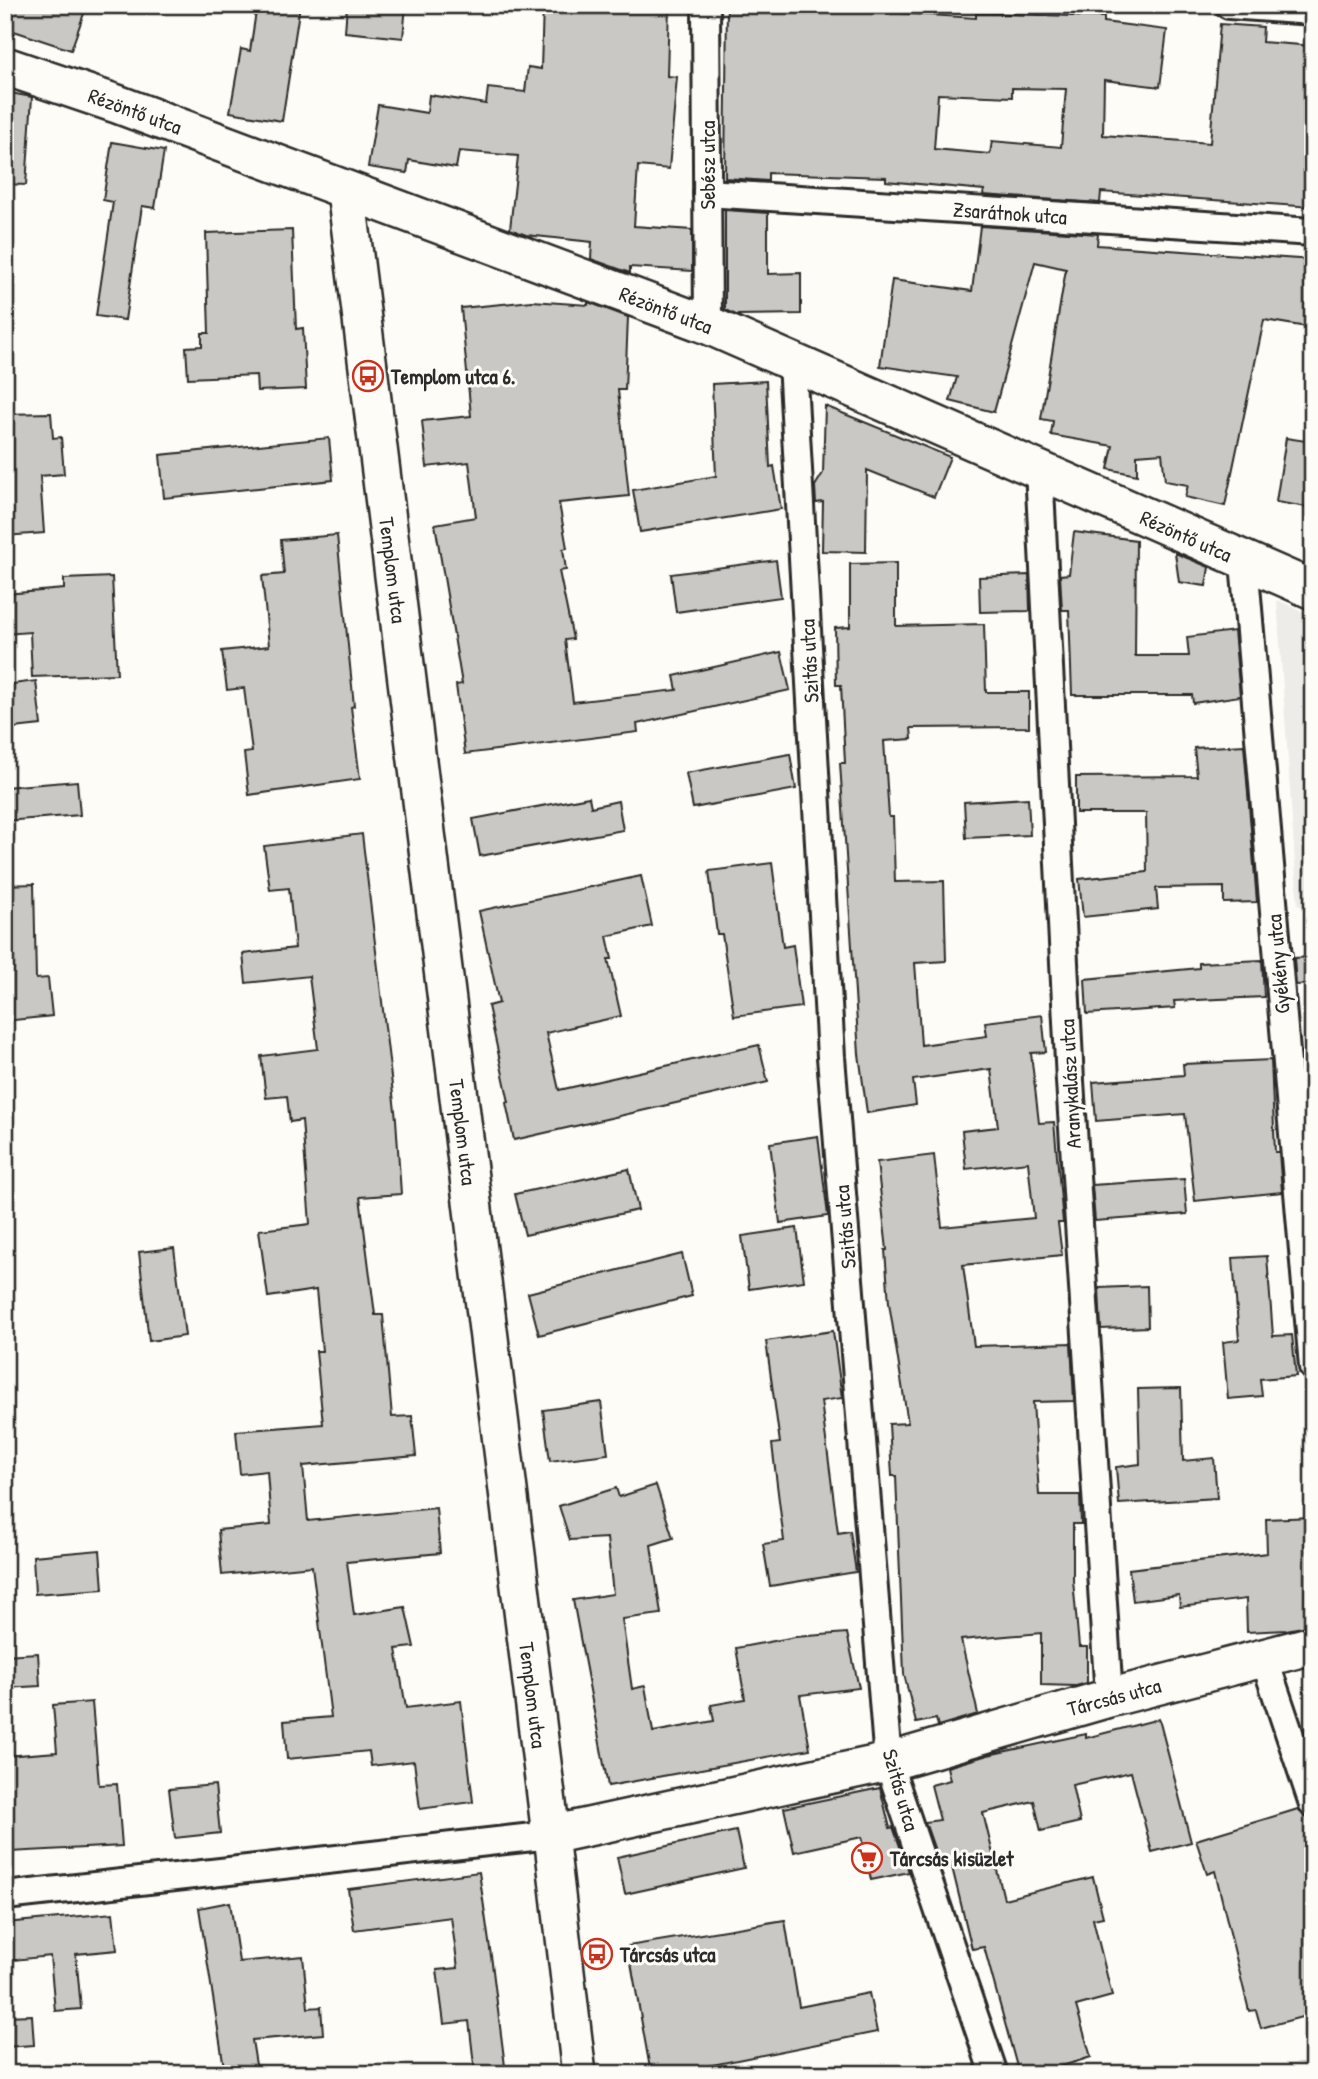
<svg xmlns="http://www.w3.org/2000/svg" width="1318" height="2079" viewBox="0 0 1318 2079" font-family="'Patrick Hand',sans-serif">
  <rect width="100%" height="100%" fill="#fdfcf7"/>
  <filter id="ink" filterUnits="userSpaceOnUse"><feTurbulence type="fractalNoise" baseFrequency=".0143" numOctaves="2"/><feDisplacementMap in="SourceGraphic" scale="14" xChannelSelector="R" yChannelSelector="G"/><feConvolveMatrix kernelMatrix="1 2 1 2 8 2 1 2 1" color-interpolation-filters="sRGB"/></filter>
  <g filter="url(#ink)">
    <!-- built -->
    <polygon fill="#edece8" points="1277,600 1313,616 1313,905 1298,906"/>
    <!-- building -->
    <g fill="#c9c8c4" stroke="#2b2b2b" stroke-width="2" fill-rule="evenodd">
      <polygon points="5,5 87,5 71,50 5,28"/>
      <polygon points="257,5 300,5 282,121 230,112 241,49 250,51"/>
      <polygon points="347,5 406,5 403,38 345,32"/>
      <polygon points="543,5 669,5 667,76 677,77 669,169 638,166 634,226 692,230 692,271 630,267 630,273 591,259 592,242 526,235 510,229 518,156 459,151 456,168 409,160 407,173 368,167 378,105 427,113 429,95 486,104 488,88 525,92 528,67 541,69"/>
      <path d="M727 5H867V11L976 18V13L1104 17V22L1167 30 1160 87 1104 80 1103 135 1210 143 1220 24 1263 27 1262 42 1313 46V207L1101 192 1100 203 983 195 984 190 886 181V177L768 173V181L725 178ZM1012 88 1066 89 1061 147 992 141 990 154 934 149 938 94 1012 97Z"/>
      <polygon points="5,92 32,97 26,185 5,184"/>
      <polygon points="112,142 164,151 155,208 142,206 125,320 96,316 113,202 103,200"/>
      <polygon points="725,210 768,213 768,274 801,273 801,314 736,315 725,310"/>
      <polygon points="980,226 1098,234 1097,245 1313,260 1313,328 1264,320 1225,506 1185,497 1188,485 1165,481 1162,453 1137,455 1137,475 1108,469 1113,446 1051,435 1053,421 1041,419 1066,269 1035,262 994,412 950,401 957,377 880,366 892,280 972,291"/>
      <polygon points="292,230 296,329 303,328 306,389 257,391 256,375 188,378 186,347 202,346 202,333 209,333 206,233"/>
      <polygon points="532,301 588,305 588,302 628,317 625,390 618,390 629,496 559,503 567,548 563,549 566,570 559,571 573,639 565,640 573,702 677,690 674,676 781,652 790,690 637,724 638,732 465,754 456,685 462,684 435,524 476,517 469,462 427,467 422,421 471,416 461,308"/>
      <polygon points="766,381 770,467 774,466 781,509 640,532 633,490 716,476 712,384"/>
      <polygon points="825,406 950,457 934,497 867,470 866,552 822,551 823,502 816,503 815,486 823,473"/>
      <polygon points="51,413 53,438 61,437 64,474 40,476 44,533 5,536 5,414"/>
      <polygon points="329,438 333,480 164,498 160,455"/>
      <polygon points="1286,438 1313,442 1313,508 1276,502"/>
      <polygon points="1074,532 1136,540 1135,656 1189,656 1187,637 1234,631 1240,696 1193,703 1192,695 1072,695 1069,610 1062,610 1060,575 1069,574"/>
      <polygon points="337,535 354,706 351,707 360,779 249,795 244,753 252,752 244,688 227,690 222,651 269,646 262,576 284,574 281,540"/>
      <polygon points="1175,553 1209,567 1206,586 1179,582"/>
      <polygon points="776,560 781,597 676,612 671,574"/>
      <polygon points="896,563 896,626 984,624 986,692 1029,692 1029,727 911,728 912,739 884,741 889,817 893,817 895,882 944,881 946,961 915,963 921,1045 987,1036 985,1022 1042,1015 1046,1052 1031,1053 1039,1123 1054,1122 1063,1223 1058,1223 1062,1255 963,1265 974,1346 1071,1343 1074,1401 1033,1402 1039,1495 1080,1495 1081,1524 1073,1524 1073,1580 1079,1647 1087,1647 1087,1683 1076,1686 1041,1685 1041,1633 961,1640 978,1714 938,1726 936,1719 916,1723 904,1674 896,1476 892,1476 889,1424 908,1423 889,1303 885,1250 887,1250 877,1162 934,1155 942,1227 1034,1218 1028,1162 966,1169 962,1131 998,1127 991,1069 913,1080 916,1105 867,1113 859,1054 840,763 845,763 841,685 836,685 835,628 850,627 850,564"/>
      <polygon points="1029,575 1030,611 980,612 979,577"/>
      <polygon points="112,577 117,674 32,677 30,632 5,634 5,594 64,589 64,579"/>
      <polygon points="36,681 41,725 5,729 5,685"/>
      <polygon points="1244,745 1257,902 1224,903 1224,887 1156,888 1158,909 1083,917 1079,879 1147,872 1146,813 1076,813 1076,777 1197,776 1194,748"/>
      <polygon points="790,754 796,789 693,808 686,773"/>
      <polygon points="77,781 80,815 5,821 5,787"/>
      <polygon points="589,797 591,807 618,801 623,830 480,856 473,819"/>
      <polygon points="1028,798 1030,835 966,838 964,802"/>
      <polygon points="362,834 396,1119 401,1194 360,1197 375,1315 383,1315 392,1417 412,1416 416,1456 303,1466 308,1521 436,1508 440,1553 347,1562 354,1615 405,1607 414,1647 396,1649 406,1708 461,1701 473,1802 420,1809 414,1761 371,1766 369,1751 287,1759 284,1721 331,1717 312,1566 222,1575 218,1530 271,1525 267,1471 240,1474 236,1431 323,1424 316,1351 322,1351 316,1290 268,1297 259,1230 310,1224 302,1120 290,1122 287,1096 266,1098 261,1056 318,1049 309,976 246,983 243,954 295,948 289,888 270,890 264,846"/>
      <polygon points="772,863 783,947 793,945 801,1007 734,1016 722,934 717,934 709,871"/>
      <polygon points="641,876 652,926 607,936 612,959 608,959 621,1016 546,1033 559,1090 759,1045 768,1082 514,1140 506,1103 509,1102 488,1006 499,1003 479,911"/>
      <polygon points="34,884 36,979 48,978 52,1016 5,1021 5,885"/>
      <polygon points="1313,957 1313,984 1296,985 1294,958"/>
      <polygon points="1262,960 1264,997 1174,1001 1175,1008 1087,1014 1085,979 1199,968 1199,963"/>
      <polygon points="1271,1060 1275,1152 1279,1152 1282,1192 1195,1201 1185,1114 1096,1121 1093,1082 1184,1075 1183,1064"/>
      <polygon points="818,1136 828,1216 780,1223 770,1143"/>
      <polygon points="629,1169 638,1210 525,1235 515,1194"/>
      <polygon points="1184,1179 1187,1214 1095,1221 1092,1185"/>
      <polygon points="797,1228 804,1281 749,1289 742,1236"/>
      <polygon points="174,1248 185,1336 149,1341 139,1252"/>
      <polygon points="682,1254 692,1296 539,1335 528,1293"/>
      <polygon points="1267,1256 1273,1336 1292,1335 1296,1376 1260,1379 1262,1396 1228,1399 1223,1342 1239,1340 1233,1258"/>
      <polygon points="1147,1286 1148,1327 1101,1329 1099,1288"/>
      <polygon points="833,1331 842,1398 821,1401 838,1533 850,1531 856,1572 770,1586 763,1544 784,1541 772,1444 780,1443 766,1341"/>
      <polygon points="1181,1388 1183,1461 1214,1458 1217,1498 1119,1504 1116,1467 1140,1464 1138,1389"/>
      <polygon points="601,1402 608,1454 550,1461 543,1410"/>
      <polygon points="656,1485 673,1538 651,1545 661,1614 622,1619 632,1689 645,1686 653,1732 714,1721 711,1705 745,1699 736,1648 795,1637 847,1633 859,1688 800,1695 810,1749 608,1786 573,1600 613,1594 607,1538 570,1540 559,1506 616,1488 619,1497"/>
      <polygon points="1312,1517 1313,1625 1286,1630 1247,1632 1246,1599 1180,1607 1179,1595 1133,1601 1129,1569 1267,1553 1266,1519"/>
      <polygon points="100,1550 103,1589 35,1594 33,1556"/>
      <polygon points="38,1653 40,1686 5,1688 5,1655"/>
      <polygon points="92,1702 99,1785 117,1784 122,1846 10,1852 5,1756 57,1752 53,1705"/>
      <polygon points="1159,1719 1191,1842 1152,1852 1131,1772 1072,1785 1080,1822 1041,1831 1034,1801 983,1813 1004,1899 1093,1877 1103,1917 1093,1919 1112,1996 1076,2006 1091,2057 1056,2068 1058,2074 1019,2074 984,1947 972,1949 951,1863 940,1865 925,1822 940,1820 931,1785 950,1780 947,1767 988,1755 1086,1734 1086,1738"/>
      <polygon points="215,1785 220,1833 175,1838 169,1789"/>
      <polygon points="880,1788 890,1828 893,1827 909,1872 871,1880 862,1837 794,1852 784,1808"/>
      <polygon points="1298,1809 1307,1818 1313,1836 1313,2014 1261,2028 1256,2010 1249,2011 1215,1871 1207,1874 1196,1840"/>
      <polygon points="736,1831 744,1868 625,1894 617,1857"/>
      <polygon points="479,1872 492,1963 506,2074 475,2074 469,2021 444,2024 437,1970 458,1968 451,1917 354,1930 348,1889"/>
      <polygon points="230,1902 239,1962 303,1956 308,2008 321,2007 323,2034 252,2040 257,2071 240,2074 225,2074 199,1908"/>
      <polygon points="113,1913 117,1950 76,1954 81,2009 55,2011 50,1956 5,1961 5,1923"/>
      <polygon points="785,1920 799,2007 869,1993 877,2032 668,2074 651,2074 628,1946"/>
      <polygon points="32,2015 34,2045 5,2047 5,2016"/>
    </g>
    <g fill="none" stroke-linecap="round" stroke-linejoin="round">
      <!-- minor casing -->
      <g stroke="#2b2b2b" stroke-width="32">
        <g id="minor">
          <polyline points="706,5 708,325"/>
          <polyline points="1229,5 1313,11"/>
          <polyline points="707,193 1313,232"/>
          <polyline points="792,362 831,1057 888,1762 994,2074"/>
          <polyline points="1039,469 1070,1081 1109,1698"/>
          <polyline points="1244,562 1313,1367"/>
          <polyline points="1264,1658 1313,1804"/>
          <polyline points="5,1896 551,1835"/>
        </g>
      </g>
      <!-- tertiary casing -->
      <g stroke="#2b2b2b" stroke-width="38">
        <polyline id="tertiary" points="551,1835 579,2074"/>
      </g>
      <!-- secondary casing -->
      <g stroke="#2b2b2b" stroke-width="42">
        <g id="secondary">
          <polyline points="5,66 117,104 708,325 1313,590"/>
          <polyline points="346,191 551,1835 888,1762 1109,1698 1313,1645"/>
        </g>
      </g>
      <!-- minor -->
      <use href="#minor" stroke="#fdfcf7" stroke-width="26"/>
      <!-- tertiary -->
      <use href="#tertiary" stroke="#fdfcf7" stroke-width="33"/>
      <!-- secondary -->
      <use href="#secondary" stroke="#fdfcf7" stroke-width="37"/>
    </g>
  </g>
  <!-- icons -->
  <defs>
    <g id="bus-ring" transform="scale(1.575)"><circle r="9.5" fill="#fdfcf7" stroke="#c8321e" stroke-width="1.5"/><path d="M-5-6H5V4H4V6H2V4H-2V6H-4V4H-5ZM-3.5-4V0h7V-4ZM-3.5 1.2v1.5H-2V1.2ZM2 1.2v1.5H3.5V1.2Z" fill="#c8321e"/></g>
    <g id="supermarket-ring" transform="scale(1.575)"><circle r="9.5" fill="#fdfcf7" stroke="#c8321e" stroke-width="1.5"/><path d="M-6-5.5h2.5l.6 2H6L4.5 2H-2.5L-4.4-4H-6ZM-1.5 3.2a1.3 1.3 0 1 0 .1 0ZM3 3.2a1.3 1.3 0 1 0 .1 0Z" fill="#c8321e"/></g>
  </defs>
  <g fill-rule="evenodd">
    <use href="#bus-ring" x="368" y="376"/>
    <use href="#supermarket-ring" x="867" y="1858"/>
    <use href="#bus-ring" x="597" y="1954"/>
  </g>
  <g text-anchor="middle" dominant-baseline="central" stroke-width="6" stroke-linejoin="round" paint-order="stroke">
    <!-- street labels -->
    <g font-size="21" fill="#2b2b2b" stroke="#fdfcf7">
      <text transform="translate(135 111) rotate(20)">Rézöntő utca</text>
      <text transform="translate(707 165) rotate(-90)">Sebész utca</text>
      <text transform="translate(1010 213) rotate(4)">Zsarátnok utca</text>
      <text transform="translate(666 310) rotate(21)">Rézöntő utca</text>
      <text transform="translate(1186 536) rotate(24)">Rézöntő utca</text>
      <text transform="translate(393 570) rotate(83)">Templom utca</text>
      <text transform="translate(809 661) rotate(-93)">Szitás utca</text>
      <text transform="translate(1278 964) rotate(-95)">Gyékény utca</text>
      <text transform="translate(1070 1084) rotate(-93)">Aranykalász utca</text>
      <text transform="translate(463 1132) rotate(83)">Templom utca</text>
      <text transform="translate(845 1227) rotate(-95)">Szitás utca</text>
      <text transform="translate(533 1695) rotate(83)">Templom utca</text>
      <text transform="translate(1114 1697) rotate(-15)">Tárcsás utca</text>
      <text transform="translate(901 1790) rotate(74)">Szitás utca</text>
    </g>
    <!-- poi labels -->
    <g font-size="21" font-weight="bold" fill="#2b2b2b" stroke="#fdfcf7" text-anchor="start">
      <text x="391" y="376">Templom utca 6.</text>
      <text x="890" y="1858">Tárcsás kisüzlet</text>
      <text x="620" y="1954">Tárcsás utca</text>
    </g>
  </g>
  <!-- margin -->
  <rect width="1318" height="2079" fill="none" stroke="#fdfcf7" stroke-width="28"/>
  <rect x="14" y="14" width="1290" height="2051" fill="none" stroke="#2b2b2b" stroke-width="2.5" filter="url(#ink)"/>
</svg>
